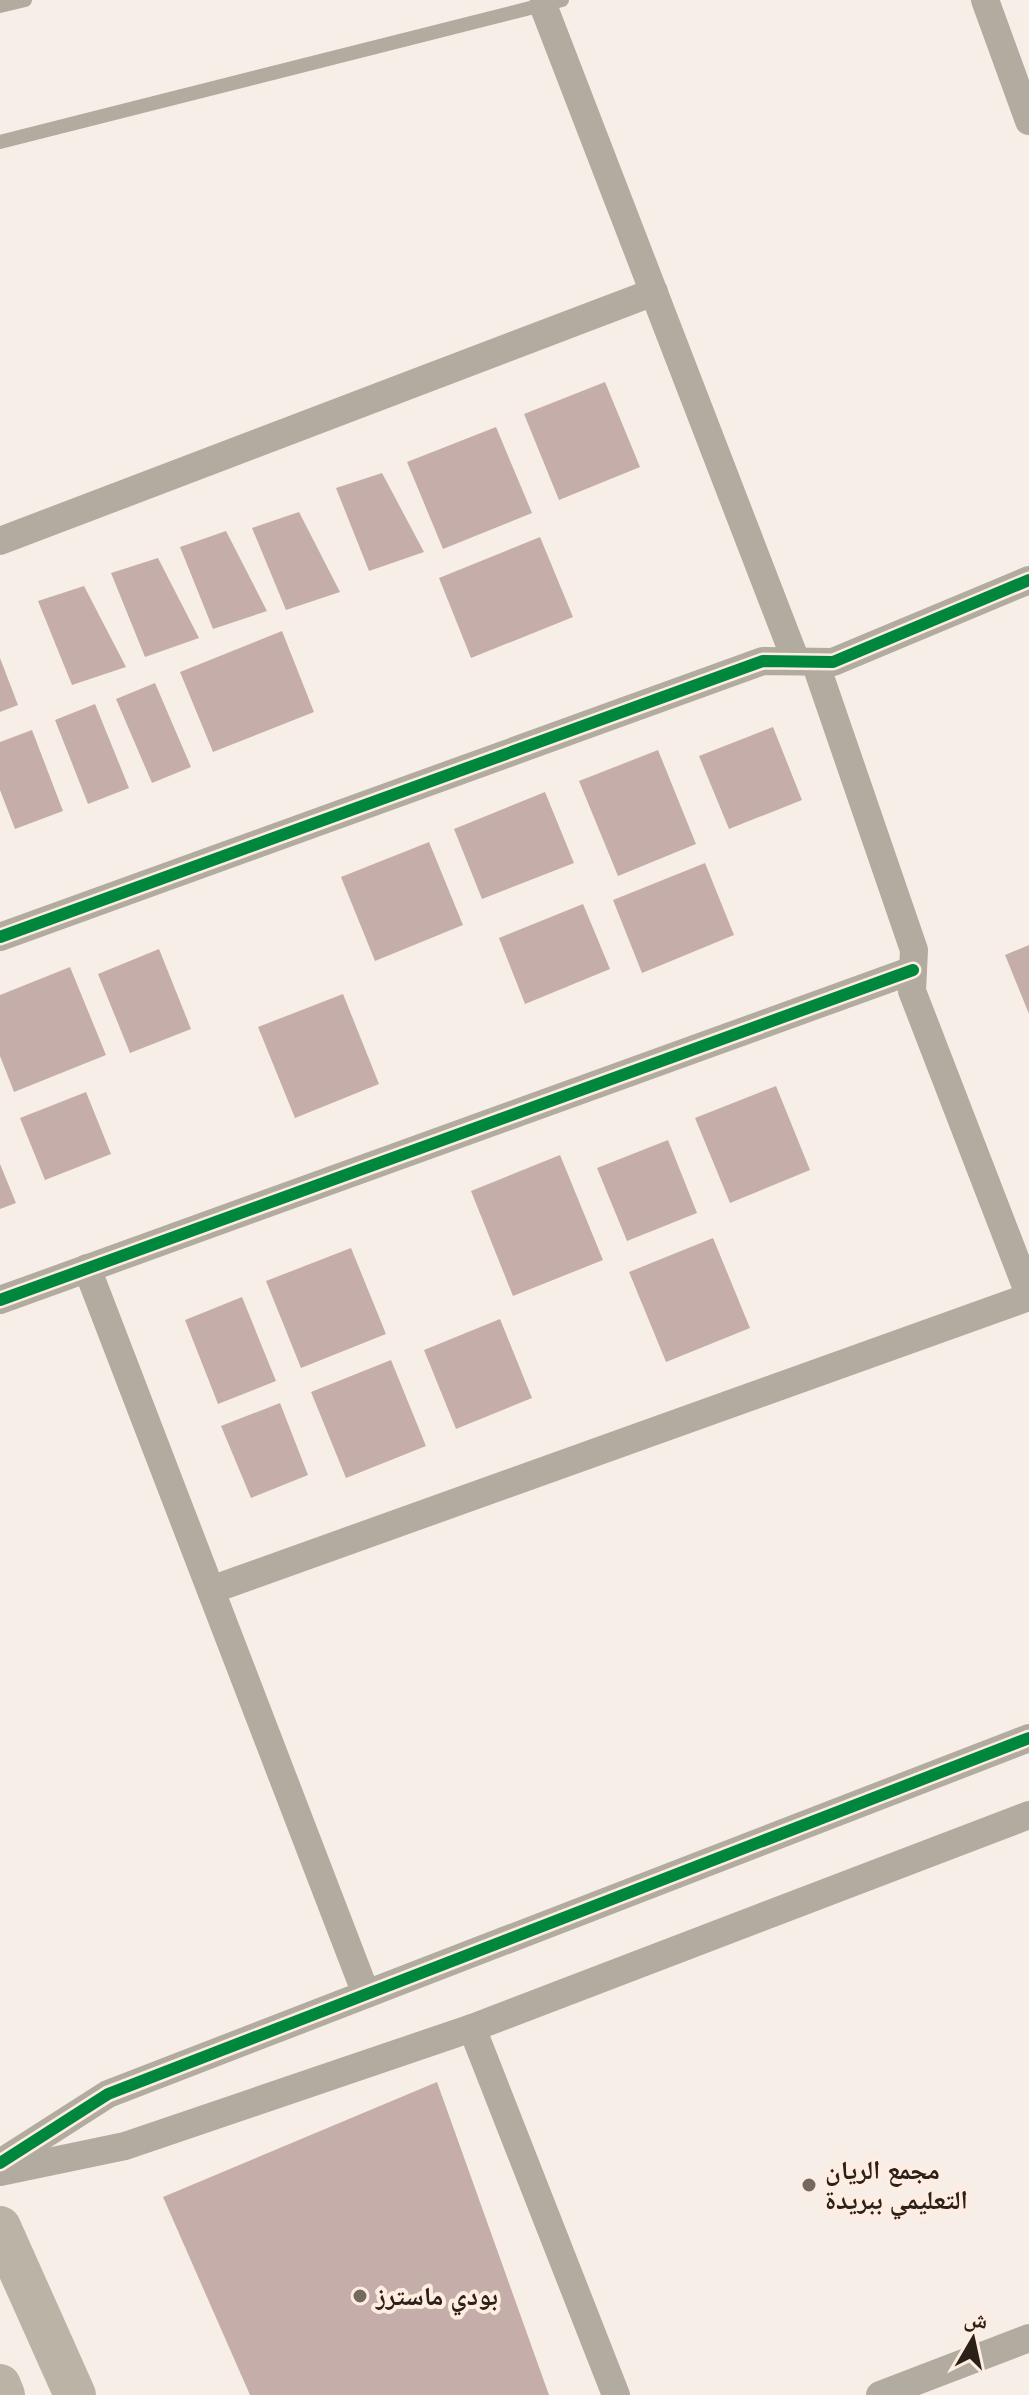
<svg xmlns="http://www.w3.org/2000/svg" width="1029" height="2395" viewBox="0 0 1029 2395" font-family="'Libre Baskerville','Noto Naskh Arabic',serif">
  <rect width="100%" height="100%" fill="#f8eee8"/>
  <!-- building -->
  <g fill="#c5aeaa">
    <polygon points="605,382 640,467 559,500 524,414"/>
    <polygon points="496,427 532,513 443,549 407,462"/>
    <polygon points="382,473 424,552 369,571 336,488"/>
    <polygon points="299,512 340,592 286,610 252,528"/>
    <polygon points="226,531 267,611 213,629 180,547"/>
    <polygon points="540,537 573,617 471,658 439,578"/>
    <polygon points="158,558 199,638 145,657 111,573"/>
    <polygon points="84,586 126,667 72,685 38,601"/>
    <polygon points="282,631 314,712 213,752 180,672"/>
    <polygon points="0,658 18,705 0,712"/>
    <polygon points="155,683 191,767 152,783 116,699"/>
    <polygon points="95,704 129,788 88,804 55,720"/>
    <polygon points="773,727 802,800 729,829 699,756"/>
    <polygon points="32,730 63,811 15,829 0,790 0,742"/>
    <polygon points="658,750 696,844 618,876 579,781"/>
    <polygon points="545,792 574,863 482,899 454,829"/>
    <polygon points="429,842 463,925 375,961 341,877"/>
    <polygon points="705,863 734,935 642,973 613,900"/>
    <polygon points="583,904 610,969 525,1004 499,938"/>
    <polygon points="1029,945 1029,1014 1005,955"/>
    <polygon points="159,949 191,1029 130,1053 98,974"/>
    <polygon points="70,967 106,1055 14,1092 0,1056 0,995"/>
    <polygon points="343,994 379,1084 295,1118 258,1027"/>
    <polygon points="776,1086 810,1170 730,1203 695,1118"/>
    <polygon points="86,1092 111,1154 45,1180 20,1118"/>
    <polygon points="668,1140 697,1213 627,1241 597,1168"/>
    <polygon points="560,1155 603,1260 513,1296 471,1191"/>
    <polygon points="0,1164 16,1203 0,1209"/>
    <polygon points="713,1238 750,1328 666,1362 629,1272"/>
    <polygon points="351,1248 386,1334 301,1368 266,1281"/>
    <polygon points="242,1297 276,1381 218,1404 185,1320"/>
    <polygon points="500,1319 532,1398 456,1429 424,1350"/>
    <polygon points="391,1360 426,1446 346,1478 311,1392"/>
    <polygon points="280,1403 308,1475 251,1498 221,1426"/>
    <polygon points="437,2082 549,2395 250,2395 163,2197"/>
  </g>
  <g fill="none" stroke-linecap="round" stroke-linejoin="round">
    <!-- lane -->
    <g stroke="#b1ac9f" stroke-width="14">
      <polyline points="0,6 25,0"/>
      <polyline points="0,142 562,0"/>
    </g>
    <!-- street -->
    <g stroke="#b1ac9f" stroke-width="28">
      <polyline points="985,0 1029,121"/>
      <polyline points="543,5 796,661"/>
      <polyline points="0,541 654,292"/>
      <polyline points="815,662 914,950 912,991 1029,1294"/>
      <polyline points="0,937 763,661 833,662 1029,580"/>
      <polyline points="87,1268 366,1994"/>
      <polyline points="0,1300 913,970"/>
      <polyline points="211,1590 1029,1297"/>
      <polyline points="472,2028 616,2395"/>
      <polyline points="0,2163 108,2094 1029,1738"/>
      <polyline points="0,2172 125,2146 472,2028 1029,1815"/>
      <polyline points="880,2395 1029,2338"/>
    </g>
    <!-- secondary -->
    <g stroke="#bcb3a7" stroke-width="42">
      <polyline points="0,2227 75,2395"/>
      <polyline points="0,2385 4,2395"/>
    </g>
    <!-- cycleway casing -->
    <g stroke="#ffede1" stroke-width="17">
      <g id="cycleway">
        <polyline points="0,937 763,661 833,662 1029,580"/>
        <polyline points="0,1300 913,970"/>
        <polyline points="0,2163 108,2094 1029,1738"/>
      </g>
    </g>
    <!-- cycleway -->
    <use href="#cycleway" stroke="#00873e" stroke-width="12"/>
  </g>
  <!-- markers -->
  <g fill="#736961" stroke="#ffede1" stroke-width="3">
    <circle cx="809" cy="2185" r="8"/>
    <circle cx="360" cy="2296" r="8"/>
  </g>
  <g text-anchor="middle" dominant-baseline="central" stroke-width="8" stroke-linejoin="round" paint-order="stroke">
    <!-- poi labels -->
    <g font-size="26" font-weight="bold" fill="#2b2119" stroke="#ffede1" text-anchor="start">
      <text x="825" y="2170">مجمع الريان<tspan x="825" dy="30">التعليمي ببريدة</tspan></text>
      <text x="376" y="2296">بودي ماسترز</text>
    </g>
  </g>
  <!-- north arrow -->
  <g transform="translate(973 2339) rotate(9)" stroke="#ffede1" stroke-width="6" paint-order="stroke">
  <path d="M0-6L14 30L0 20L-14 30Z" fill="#2b2119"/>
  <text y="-12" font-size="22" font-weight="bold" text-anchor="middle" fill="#2b2119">ش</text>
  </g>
</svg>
